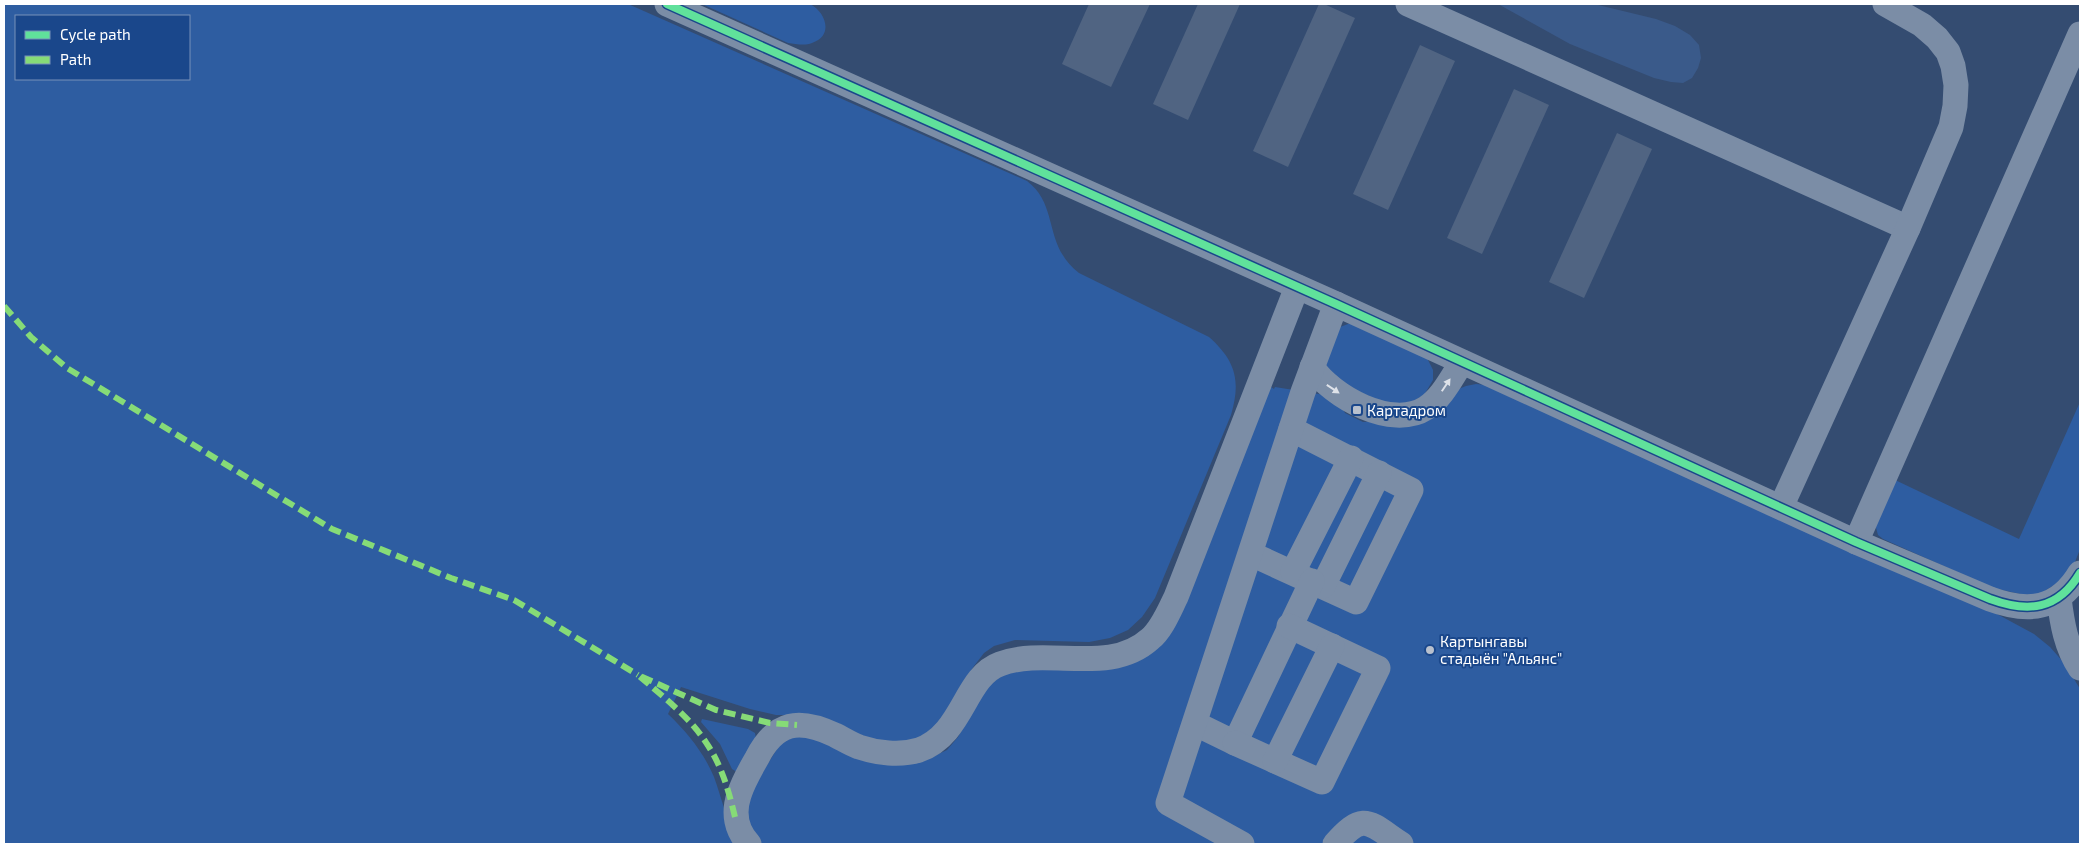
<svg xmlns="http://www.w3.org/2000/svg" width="2084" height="848" viewBox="0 0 2084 848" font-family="'Exo 2',sans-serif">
  <rect width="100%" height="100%" fill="#344c71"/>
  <!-- green -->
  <g fill="#2e5da1" fill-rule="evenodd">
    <path d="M4 4H628L1027 181C1060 206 1042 244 1079 273L1209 337C1236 361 1241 381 1231 415L1155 598 1142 617 1128 630 1110 638 1089 642 1015 640 994 646 984 653 974 666 938 725 911 743H882L796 715H776L750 709 681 687 668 714C687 732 704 753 714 777 722 799 727 822 737 844H4ZM16 16H189V79H16Z"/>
    <path d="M702 4H810C826 12 834 36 812 43 805 46 796 44 788 43Z"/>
    <polygon points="1348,324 1356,324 1426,356 1433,370 1433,380 1424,395 1408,404 1387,404 1337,382 1325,369 1324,350 1340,327"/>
    <polygon points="1476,384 1486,385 1997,614 2034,634 2050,647 2065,664 2080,689 2080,844 762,844 745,819 745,801 788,731 930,758 947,750 958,737 984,690 1008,670 1138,660 1268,385 1274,389 1275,387 1325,395 1340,403 1345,413 1363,422 1378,421 1466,386"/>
    <polygon points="2080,402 2080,549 2075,562 2065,578 2040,594 2025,595 1993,588 1883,539 1878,535 1875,524 1893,479 2019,539"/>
    <polygon points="702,719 748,729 755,733 756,739 737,772 732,769 720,744 701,722"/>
  </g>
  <!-- water -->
  <polygon fill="#3a5a8a" points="1498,4 1594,4 1656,19 1675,26 1690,35 1699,45 1701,58 1698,68 1692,78 1683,83 1671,82 1654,78 1570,44"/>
  <!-- building -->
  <g fill="#506482">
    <polygon points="1089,4 1150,4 1111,87 1062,64"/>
    <polygon points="1198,4 1240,4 1188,120 1153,104"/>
    <polygon points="1319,4 1324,4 1355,18 1288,167 1253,151"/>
    <polygon points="1420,45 1455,61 1388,210 1353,194"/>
    <polygon points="1514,89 1549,105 1482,254 1447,238"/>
    <polygon points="1617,133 1652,149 1584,298 1549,282"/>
  </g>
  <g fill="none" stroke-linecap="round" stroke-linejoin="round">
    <!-- minor -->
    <g stroke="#7b8da6" stroke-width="25">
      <path d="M667 4 1336 304 1856 542 1990 599C2028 613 2058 610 2080 573"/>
      <polyline points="1408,4 1908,228"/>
      <path d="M1312 367C1332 397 1392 430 1426 408 1442 398 1452 377 1462 362"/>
      <polyline points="1781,507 1908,228 1951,127 1955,106 1956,85 1953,66 1948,52 1937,38 1922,25 1885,4"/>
      <polyline points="1856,542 2080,34"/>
      <polyline points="1251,554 1356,602 1411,490 1291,429"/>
      <polyline points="1293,572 1351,458"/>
      <polyline points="1323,586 1379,473"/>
      <path d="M2059 598C2062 623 2066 647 2080 668"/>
      <polyline points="1196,724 1235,743 1312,581"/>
      <polyline points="1235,743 1322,782 1378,668 1289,626"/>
      <polyline points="1275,761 1332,646"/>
      <path d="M749 844C736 830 733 813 739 795 743 782 750 770 757 758 776 721 799 718 835 735 843 739 851 744 859 747 877 753 900 756 919 750 964 734 964 677 1000 664 1048 646 1109 676 1150 639 1162 629 1169 611 1176 597L1297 287"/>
      <polyline points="1242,844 1168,803 1303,392 1336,304"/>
      <path d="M1335 844C1364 811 1368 822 1401 844"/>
    </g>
    <!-- quiet -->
    <g stroke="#86db77" stroke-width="6" stroke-dasharray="12 6" stroke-linecap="butt">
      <polyline points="4,306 31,337 67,368 332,529 451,578 514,600 638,675"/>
      <path d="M735 817C729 792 722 766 707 744 690 717 662 696 638 675L716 710 770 723 797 725"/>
    </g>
    <!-- cycleway casing -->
    <g stroke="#1a478b" stroke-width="11">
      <path id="cycleway" d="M667 4 1336 304 1856 542 1990 599C2028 613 2058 610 2080 573"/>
    </g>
    <!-- cycleway -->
    <use href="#cycleway" stroke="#60e19b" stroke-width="8"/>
  </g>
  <!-- one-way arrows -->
  <defs><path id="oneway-solid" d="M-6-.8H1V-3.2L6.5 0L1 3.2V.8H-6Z" transform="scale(1.25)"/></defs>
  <g fill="#dee2e9">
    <use href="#oneway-solid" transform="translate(1446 385) rotate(-56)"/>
    <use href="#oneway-solid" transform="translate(1333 389) rotate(34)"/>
  </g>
  <!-- markers -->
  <g fill="#b8c0cd" stroke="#1a478b" stroke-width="2">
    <rect x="1352" y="405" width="10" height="10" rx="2.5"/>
    <circle cx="1430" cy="650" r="5"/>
  </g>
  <g text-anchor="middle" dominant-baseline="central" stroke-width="4" stroke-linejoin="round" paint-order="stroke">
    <!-- poi labels -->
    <g font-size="15" fill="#fff" stroke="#1a478b" text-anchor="start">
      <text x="1367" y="410">Картадром</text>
      <text x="1440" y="641">Картынгавы<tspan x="1440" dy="17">стадыён "Альянс"</tspan></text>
    </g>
  </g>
  <!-- border -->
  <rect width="2084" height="848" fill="none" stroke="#ffffff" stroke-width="10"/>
  <!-- legend -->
  <rect x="15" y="15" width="175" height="65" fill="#1a478b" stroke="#7691b9"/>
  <rect x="25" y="31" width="25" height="8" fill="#60e19b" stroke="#7691b9"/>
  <text x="60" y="40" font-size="15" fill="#ffffff">Cycle path</text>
  <rect x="25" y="56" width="25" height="8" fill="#86db77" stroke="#7691b9"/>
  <text x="60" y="65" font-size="15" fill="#ffffff">Path</text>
</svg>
